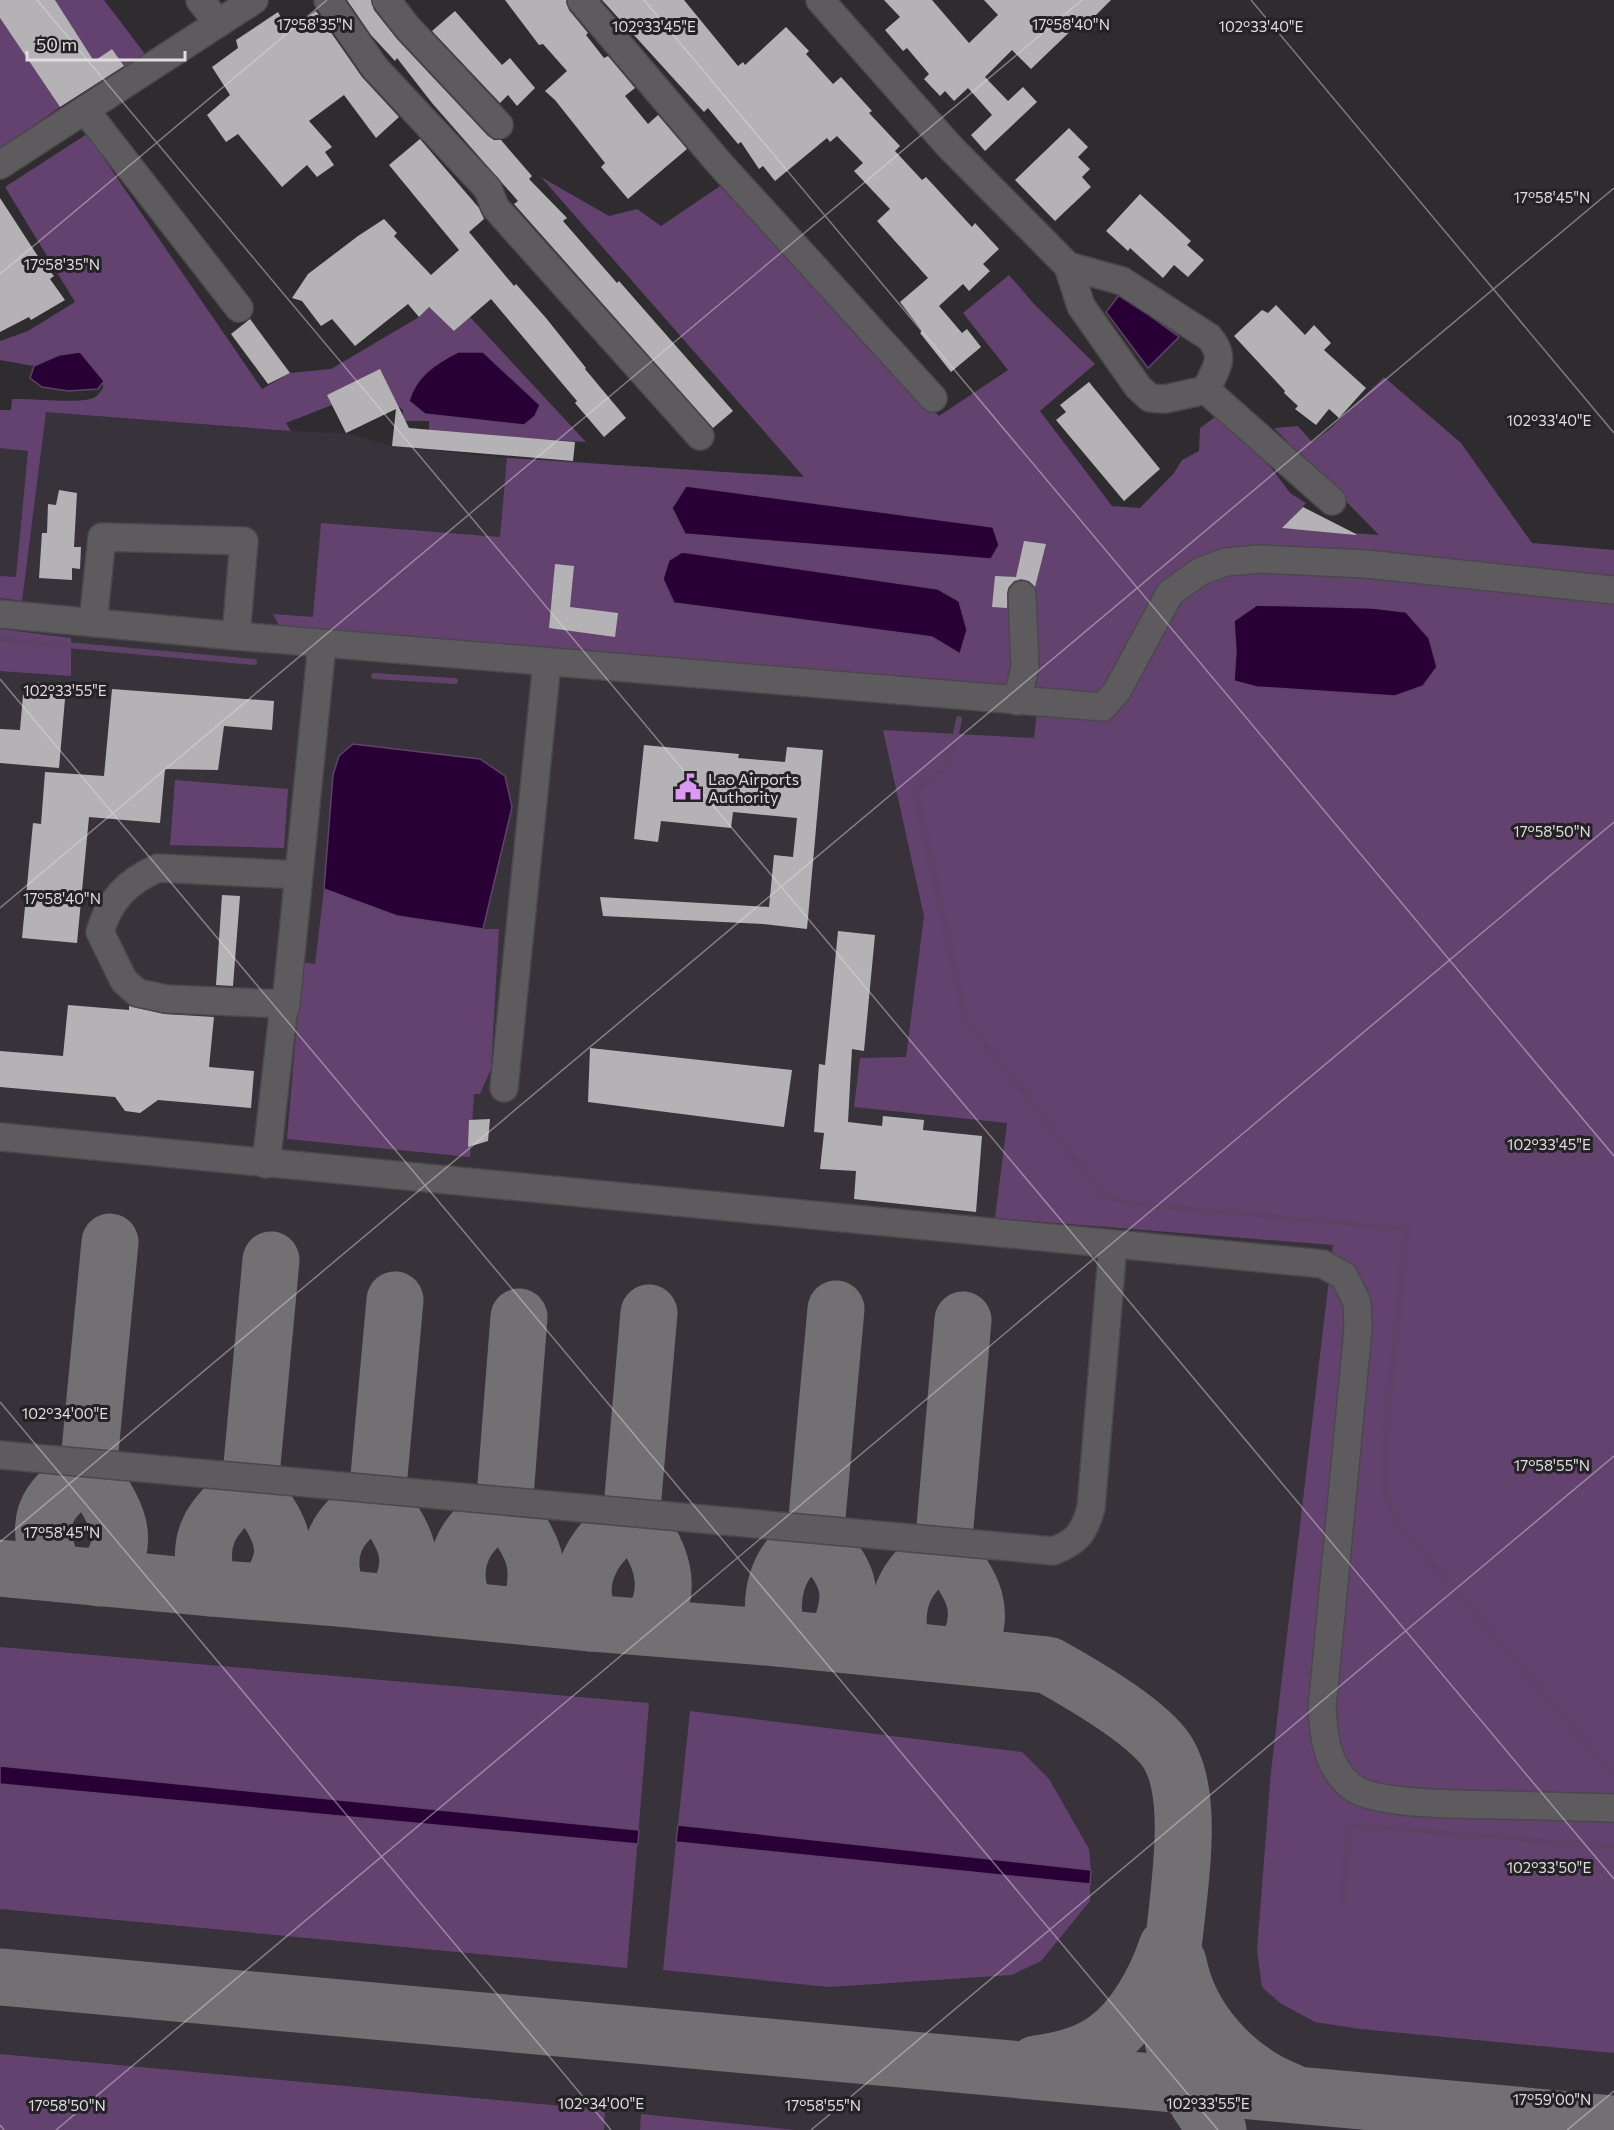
<svg xmlns="http://www.w3.org/2000/svg" width="1614" height="2130" viewBox="0 0 1614 2130" font-family="Commissioner,sans-serif">
  <rect width="100%" height="100%" fill="#2e2c2f"/>
  <!-- built -->
  <polygon fill="#38323b" points="0,410 46,411 291,431 346,433 392,446 507,458 573,461 1334,533 1532,543 1614,550 1614,2130 0,2130"/>
  <!-- green -->
  <g fill="#63426f">
    <polygon points="55,0 104,0 148,58 127,71 112,49 94,61"/>
    <polygon points="0,18 60,107 0,149"/>
    <path d="M87 134 262 389 290 373 331 369 419 317 429 307 454 331 470 317 586 442 429 432V421H402L403 410 399 407 332 405 286 423 291 431 46 412 22 601 0 598V576L16 577 28 451 0 448V410H11L12 399C30 398 81 404 93 398 97 397 101 391 103 388 105 367 75 361 59 355L34 366 0 360V341L28 331 75 302 5 187Z"/>
    <polygon points="541,177 609,216 637,209 661,226 720,186 939,416 1008,370 963,313 1009,275 1034,304 1095,364 1040,411 1112,506 1140,508 1174,473 1182,460 1199,451 1200,428 1215,417 1246,441 1273,470 1290,493 1306,503 1283,528 1379,535 1274,428 1298,426 1312,442 1330,429 1384,377 1461,443 1532,543 1614,550 1614,2053 1360,2029 1315,2022 1280,2003 1262,1987 1257,1950 1271,1771 1333,1245 995,1218 1007,1123 854,1107 860,1058 906,1057 924,916 883,730 1034,738 1039,694 282,631 273,614 313,617 321,523 500,537 507,458 804,477"/>
    <polygon points="0,629 71,638 71,676 0,671"/>
    <polygon points="175,780 288,789 284,848 170,845"/>
    <polygon points="324,889 397,916 482,929 499,929 491,1069 480,1094 474,1094 470,1157 287,1139 302,962 315,964"/>
    <polygon points="0,1647 649,1703 627,1968 0,1909"/>
    <polygon points="690,1711 1022,1752 1049,1779 1089,1849 1091,1870 678,1825"/>
    <polygon points="676,1842 1090,1884 1090,1901 1041,1961 1012,1975 829,1987 663,1970"/>
    <polygon points="0,2054 605,2110 604,2130 0,2130"/>
    <polygon points="641,2114 795,2130 640,2130"/>
  </g>
  <!-- water -->
  <g fill="#280035" stroke="#5f4268" stroke-width="1.5">
    <polygon points="1120,294 1179,337 1148,368 1106,312"/>
    <polygon points="80,352 104,381 98,389 68,391 42,387 30,378 34,366 59,355"/>
    <path d="M458 352H483L540 405 535 416 524 425 425 414 409 401C416 376 436 363 458 352Z"/>
    <polygon points="686,486 993,527 999,545 991,559 685,534 672,508"/>
    <polygon points="682,552 938,589 959,601 967,630 960,654 932,637 674,603 663,579 669,560"/>
    <polygon points="1257,605 1372,608 1406,612 1429,638 1437,667 1423,686 1395,696 1257,687 1234,681 1236,651 1234,621"/>
    <polygon points="353,744 480,759 505,776 512,807 483,929 397,916 324,889 333,775 339,756"/>
    <polygon points="0,1766 639,1830 638,1844 0,1784"/>
    <polygon points="678,1825 1091,1870 1090,1884 676,1842"/>
  </g>
  <g fill="none" stroke-linecap="round" stroke-linejoin="round">
    <!-- stream -->
    <g stroke="#5f4268" stroke-width="6">
      <polyline points="0,639 254,662"/>
      <polyline points="374,676 455,681"/>
      <polyline points="959,719 953,748 944,770 926,782 916,793 965,1018 1105,1197 1137,1204 1407,1229 1387,1413 1384,1491 1397,1522 1614,1776"/>
      <polyline points="1342,1901 1350,1825 1614,1847"/>
    </g>
    <!-- taxiway -->
    <g stroke="#727073" stroke-width="57">
      <path d="M88 1472C113 1505 139 1545 99 1578"/>
      <path d="M250 1486C265 1507 289 1535 281 1562 278 1573 272 1583 267 1592"/>
      <polyline points="377,1498 395,1300"/>
      <path d="M504 1509C520 1527 537 1551 536 1575 536 1589 533 1603 531 1617"/>
      <path d="M631 1520C654 1538 669 1573 661 1602 659 1611 653 1619 647 1627"/>
      <path d="M815 1539C852 1573 857 1598 834 1643"/>
      <path d="M943 1549C973 1584 990 1613 963 1656"/>
      <path d="M0 1568 210 1588 339 1598 590 1623 778 1638 1048 1665C1082 1684 1138 1716 1163 1746 1208 1802 1163 1948 1170 2019 1173 2060 1191 2099 1218 2130"/>
      <path d="M54 1573C34 1522 41 1501 88 1472L110 1242"/>
      <path d="M210 1588C192 1540 212 1514 250 1486L271 1260"/>
      <path d="M339 1598C319 1551 337 1523 377 1498 405 1535 421 1559 394 1603"/>
      <path d="M466 1610C445 1567 462 1530 504 1509L519 1317"/>
      <path d="M590 1623C587 1612 583 1601 583 1590 584 1559 605 1534 631 1520L649 1313"/>
      <path d="M778 1638C767 1599 775 1557 815 1539L836 1309"/>
      <path d="M902 1650C891 1604 903 1575 943 1549L963 1320"/>
      <path d="M1178 1962C1189 2020 1235 2070 1289 2091"/>
      <polyline points="0,1977 1614,2124"/>
      <path d="M1036 2064C1059 2061 1087 2054 1106 2040 1135 2019 1156 1980 1167 1947"/>
    </g>
  </g>
  <!-- building -->
  <g fill="#b5b2b6">
    <polygon points="0,0 55,0 94,61 112,49 124,66 60,107 0,18"/>
    <polygon points="347,0 371,0 374,10 397,39 488,136 494,140 501,140 532,176 529,179 567,218 563,221 617,283 619,281 733,411 713,428 514,204 518,201 432,103 397,58 395,61 371,35"/>
    <polygon points="505,0 566,0 569,10 588,33 586,35 604,58 608,56 635,88 625,96 648,124 658,115 687,149 628,199 601,167 605,163 555,100 545,91 567,71 543,44 539,45"/>
    <polygon points="602,0 684,0 738,66 743,62 745,65 786,27 809,51 806,54 833,84 841,77 872,111 869,113 900,146 895,151 922,180 926,177 972,227 975,223 999,249 983,264 990,271 969,291 963,284 939,306 962,333 967,329 981,347 951,372 920,333 922,331 900,302 928,278 877,221 890,209 854,171 863,163 837,136 830,142 827,138 775,181 763,166 759,169 741,142 738,144 708,108 704,112"/>
    <polygon points="884,0 932,0 969,43 998,15 984,0 1111,0 1085,26 1080,22 1031,69 1012,50 985,77 1008,101 1023,87 1037,102 985,151 971,135 992,115 968,88 954,101 945,91 940,96 924,79 929,74 907,48 903,51 885,30 900,17"/>
    <polygon points="316,11 362,77 399,117 376,138 344,95 309,121 332,147 325,152 334,165 317,177 307,165 282,187 238,134 226,142 207,115 230,95 212,67 238,48 236,40 278,12 288,30"/>
    <polygon points="455,11 502,65 510,58 535,88 517,106 508,95 500,103 432,31"/>
    <polygon points="1069,128 1088,147 1078,157 1090,169 1082,177 1091,187 1055,221 1015,180"/>
    <polygon points="420,139 479,208 484,219 469,232 514,286 516,284 546,318 586,368 585,369 626,418 604,437 575,403 577,401 491,299 454,331 429,307 419,317 408,304 355,346 332,319 321,326 302,301 292,298 308,274 358,236 384,219 397,233 394,236 431,275 459,250 389,165"/>
    <polygon points="1140,194 1191,241 1187,245 1204,260 1188,277 1174,265 1163,278 1130,248 1128,251 1106,231"/>
    <polygon points="0,198 41,261 54,276 50,279 65,300 31,320 29,317 0,332"/>
    <polygon points="1276,305 1305,335 1314,325 1331,343 1324,350 1366,388 1339,418 1329,409 1316,425 1295,409 1298,406 1284,393 1285,391 1234,336 1262,310 1268,313"/>
    <polygon points="250,319 290,373 268,384 231,334"/>
    <polygon points="380,369 409,428 575,442 573,461 392,446 396,409 346,433 327,395"/>
    <polygon points="1089,382 1160,469 1124,501 1056,420 1066,412 1060,405"/>
    <polygon points="59,490 77,493 74,547 81,547 80,569 72,568 72,580 39,578 42,533 47,533 48,504 56,505"/>
    <polygon points="1303,507 1356,534 1356,535 1282,528"/>
    <polygon points="1024,541 1046,544 1035,587 1029,581 1021,579 1014,581 1008,588 1007,608 992,607 995,576 1016,577"/>
    <polygon points="555,564 574,566 570,607 618,613 615,637 549,628"/>
    <polygon points="33,682 61,686 60,699 65,699 59,768 0,763 0,729 20,730 23,695 31,695"/>
    <polygon points="112,689 274,701 272,730 224,726 218,770 165,769 160,823 89,817 77,943 22,938 33,823 41,824 45,772 104,776"/>
    <polygon points="644,745 739,754 738,758 785,762 787,747 823,750 807,929 763,924 603,916 600,897 769,907 774,855 793,857 797,818 733,812 731,828 661,821 658,842 634,839"/>
    <polygon points="222,895 240,896 233,986 216,985"/>
    <polygon points="838,931 875,935 864,1051 852,1049 848,1122 882,1126 883,1116 924,1120 923,1130 982,1136 976,1212 854,1199 856,1171 820,1169 824,1133 814,1132 819,1064 825,1065"/>
    <polygon points="68,1005 129,1010 129,1006 164,1014 214,1017 209,1067 254,1071 251,1108 158,1100 140,1113 125,1111 115,1097 0,1087 0,1051 63,1056"/>
    <polygon points="590,1048 792,1070 784,1127 588,1102"/>
    <polygon points="490,1119 488,1141 468,1147 469,1120"/>
  </g>
  <g fill="none" stroke-linecap="round" stroke-linejoin="round">
    <!-- minor casing -->
    <g stroke="#4b484c" stroke-width="30">
      <g id="minor">
        <polyline points="200,0 218,23"/>
        <polyline points="328,0 375,68 488,189 495,207 700,436"/>
        <polyline points="386,0 408,28 499,125"/>
        <polyline points="581,0 720,164 933,398"/>
        <path d="M820 0 950 147 1068 266 1081 306 1138 387 1150 398 1165 399 1206 390C1216 367 1227 358 1209 337L1122 281 1068 266"/>
        <polyline points="85,110 239,308"/>
        <polyline points="0,165 254,0"/>
        <polyline points="1206,390 1332,501"/>
        <polyline points="0,614 236,636 1103,707 1117,691 1170,593 1201,571 1226,562 1260,559 1366,564 1614,590"/>
        <polyline points="93,623 102,537 244,541 236,636"/>
        <polyline points="1017,701 1025,667 1022,595"/>
        <path d="M299 875 158 868C128 881 109 900 100 932L124 981 138 993 167 999 286 1004 322 644"/>
        <polyline points="504,1088 547,662"/>
        <path d="M0 1137 1323 1264 1344 1276 1357 1302 1358 1329 1322 1709C1324 1739 1327 1767 1352 1787 1375 1806 1472 1804 1505 1805 1541 1806 1578 1807 1614 1808"/>
        <polyline points="266,1164 283,1014 286,1004"/>
        <path d="M0 1455 1053 1551C1077 1542 1084 1533 1091 1508L1113 1244"/>
      </g>
    </g>
    <!-- minor -->
    <use href="#minor" stroke="#5e5b5f" stroke-width="27"/>
  </g>
  <!-- ticks -->
  <path fill="none" stroke="#dfdddf" stroke-width="1.5" stroke-opacity="0.45" d="M37 0 1614 1879M644 0 1614 1156M1251 0 1614 433M0 274 327 0M0 679 1218 2130M0 908 1082 0M0 1402 611 2130M0 1542 1614 188M0 2125 4 2130M56 2130 1614 822M811 2130 1614 1456M1567 2130 1614 2091"/>
  <!-- icons -->
  <defs>
    <g id="civic-bare" transform="scale(2.07)"><path d="M-.6-6.5H3V-4.5H.6V-3L4-1V1h2V6H-6V1h2V-1L-.6-3ZM-1.2 2.5V6h2.4V2.5Z" fill="#dc99f4" stroke="#252226" stroke-width="2.5" paint-order="stroke"/></g>
  </defs>
  <g fill-rule="evenodd">
    <use href="#civic-bare" x="688" y="787"/>
  </g>
  <g text-anchor="middle" dominant-baseline="central" stroke-width="6" stroke-linejoin="round" paint-order="stroke">
    <!-- poi labels -->
    <g font-size="16" fill="#dfdddf" stroke="#252226" text-anchor="start">
      <text x="708" y="778">Lao Airports<tspan x="708" dy="18">Authority</tspan></text>
    </g>
  </g>
  <g font-size="15" text-anchor="middle" fill="#dfdddf" stroke="#252226" stroke-width="6" stroke-linejoin="round" paint-order="stroke">
    <text x="315" y="30">17°58'35"N</text>
    <text x="1071" y="30">17°58'40"N</text>
    <text x="654" y="32">102°33'45"E</text>
    <text x="1261" y="32">102°33'40"E</text>
    <text x="1552" y="203">17°58'45"N</text>
    <text x="62" y="270">17°58'35"N</text>
    <text x="1549" y="426">102°33'40"E</text>
    <text x="65" y="696">102°33'55"E</text>
    <text x="1552" y="837">17°58'50"N</text>
    <text x="62" y="904">17°58'40"N</text>
    <text x="1549" y="1150">102°33'45"E</text>
    <text x="65" y="1419">102°34'00"E</text>
    <text x="1552" y="1471">17°58'55"N</text>
    <text x="62" y="1538">17°58'45"N</text>
    <text x="1549" y="1873">102°33'50"E</text>
    <text x="1552" y="2105">17°59'00"N</text>
    <text x="601" y="2109">102°34'00"E</text>
    <text x="1208" y="2109">102°33'55"E</text>
    <text x="67" y="2111">17°58'50"N</text>
    <text x="823" y="2111">17°58'55"N</text>
  </g>
  <!-- scale -->
  <path d="M27 51v9h158v-9" fill="none" stroke="#dfdddf" stroke-width="3"/>
  <text x="36" y="51" font-size="18" fill="#dfdddf" stroke="#252226" stroke-width="4.5" paint-order="stroke">50 m</text>
</svg>
